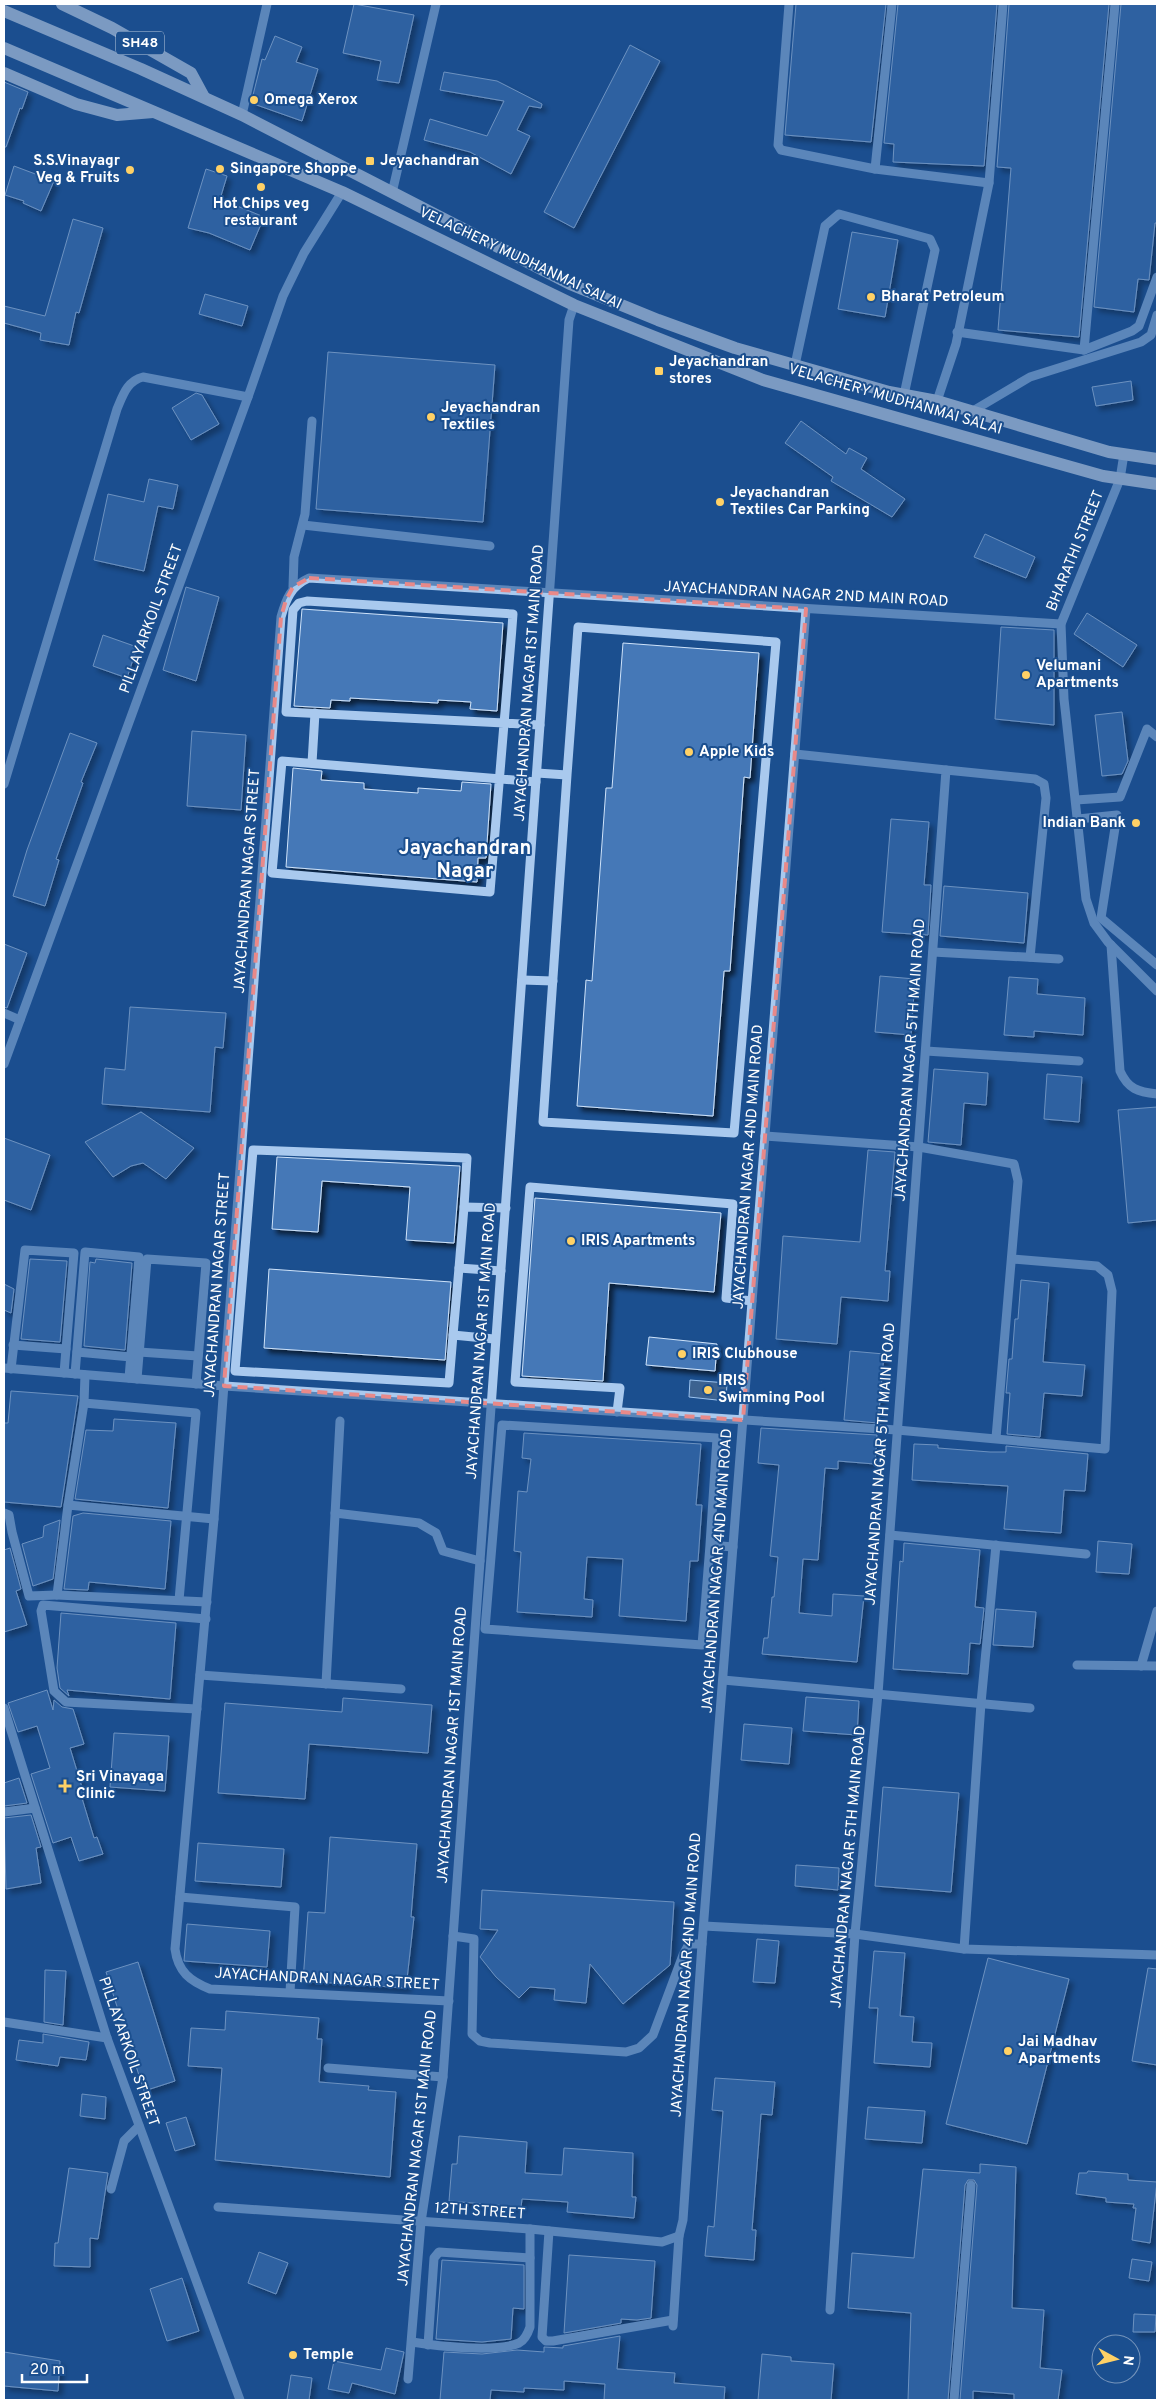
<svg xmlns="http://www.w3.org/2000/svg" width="1161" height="2404" viewBox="0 0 1161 2404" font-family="Overpass,sans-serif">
  <defs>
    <filter id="shadow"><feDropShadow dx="4.5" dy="4.5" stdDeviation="2.5" flood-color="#0009"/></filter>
  </defs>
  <rect width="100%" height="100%" fill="#1b4f8f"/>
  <!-- water -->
  <polygon fill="#3c6290" stroke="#9cc4f0" points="690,1380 727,1383 726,1401 689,1397"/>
  <!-- building -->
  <g fill="#4478b7" stroke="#cfe3fa" filter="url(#shadow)">
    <polygon points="354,4 414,15 399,83 377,80 381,61 343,53"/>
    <polygon points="796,4 886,4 871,142 785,135"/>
    <polygon points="898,4 997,4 984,166 893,162 894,144 884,143"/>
    <polygon points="1009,4 1109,4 1079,337 998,330 1011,168 997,167"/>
    <polygon points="1121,4 1157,4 1157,223 1155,223 1149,280 1138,279 1134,312 1094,307"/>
    <polygon points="275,36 302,47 296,62 318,69 302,121 251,103 262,59 265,60"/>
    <polygon points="630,45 660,61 574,228 544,212"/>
    <polygon points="444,72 497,81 542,104 541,108 529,106 517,130 530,136 511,174 470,152 424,140 430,119 487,136 504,101 440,90"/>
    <polygon points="4,82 28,92 22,109 20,108 6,147 4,147"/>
    <polygon points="14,166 54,181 41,211 23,203 24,201 5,195"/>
    <polygon points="206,169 227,176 220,199 264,217 250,250 209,233 188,228"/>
    <polygon points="73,219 103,228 79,313 76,312 69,345 40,340 41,333 4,323 4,306 45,316"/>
    <polygon points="852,232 898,240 885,317 838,309"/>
    <polygon points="205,294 248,306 242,326 199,314"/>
    <polygon points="328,352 495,365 483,522 316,509"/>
    <polygon points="1131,381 1133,400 1096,406 1092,387"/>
    <polygon points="196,393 202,395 219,424 191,440 172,408"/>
    <polygon points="801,421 846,454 849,448 867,458 861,469 905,499 892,517 831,481 833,477 785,443"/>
    <polygon points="149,479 178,485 173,509 158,506 144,571 94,560 108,494 144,502"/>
    <polygon points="985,534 1035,557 1026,578 974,557"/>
    <polygon points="186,587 219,597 196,681 163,670"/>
    <polygon points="302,609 503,623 497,711 470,709 471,702 438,700 438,703 350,698 350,701 331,700 330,708 294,706"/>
    <polygon points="1087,613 1137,645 1123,667 1074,634"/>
    <polygon points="1001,627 1054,630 1054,725 995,719"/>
    <polygon points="103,635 137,647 127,678 93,666"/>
    <polygon points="623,643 759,653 750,778 744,777 730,971 724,971 713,1116 577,1106 586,980 592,981 606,788 612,788"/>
    <polygon points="1122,712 1128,761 1122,774 1102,776 1095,715"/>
    <polygon points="192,731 246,735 241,810 187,806"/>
    <polygon points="70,733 97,743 81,782 83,783 56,859 59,860 45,906 13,896 27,850"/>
    <polygon points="293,768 322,771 321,780 364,783 364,789 418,793 418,788 461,791 462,782 491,784 486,858 478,858 477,882 286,867"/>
    <polygon points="891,819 929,822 924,885 931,885 928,935 882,932"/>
    <polygon points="944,886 1028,893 1024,943 940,936"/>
    <polygon points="4,944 27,953 7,1008 4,1007"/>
    <polygon points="880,976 915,979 911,1035 875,1032"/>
    <polygon points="1009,977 1038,979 1037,994 1085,998 1083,1035 1034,1031 1034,1037 1004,1035"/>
    <polygon points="130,1007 226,1013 223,1048 215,1047 210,1112 102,1104 105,1068 125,1070"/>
    <polygon points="934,1069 988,1073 986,1105 964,1103 961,1145 928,1142"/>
    <polygon points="1047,1074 1082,1077 1079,1122 1044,1119"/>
    <polygon points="1157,1107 1157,1220 1128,1223 1118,1110"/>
    <polygon points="141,1112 194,1148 166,1179 143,1163 131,1166 113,1177 85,1142"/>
    <polygon points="4,1138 50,1155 31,1210 4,1200"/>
    <polygon points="868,1150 895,1152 885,1271 890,1271 888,1301 841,1297 837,1344 776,1339 783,1236 860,1242"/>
    <polygon points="277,1157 460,1166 454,1243 406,1240 410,1187 322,1181 318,1232 272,1229"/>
    <polygon points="535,1198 721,1213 714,1292 609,1283 603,1381 522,1376"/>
    <polygon points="30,1259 67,1261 60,1342 21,1339"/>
    <polygon points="96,1259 132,1263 125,1350 84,1346 90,1262 95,1263"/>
    <polygon points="269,1269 451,1282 445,1360 264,1348"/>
    <polygon points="1021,1280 1049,1283 1043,1362 1085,1365 1082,1396 1044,1393 1040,1437 1007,1434 1010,1393 1006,1393 1009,1359 1012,1359 1015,1319 1018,1319"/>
    <polygon points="4,1284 14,1289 11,1313 4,1310"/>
    <polygon points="649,1337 717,1344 715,1371 646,1365"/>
    <polygon points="850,1351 884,1354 878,1423 844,1420"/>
    <polygon points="11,1391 78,1396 61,1507 4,1502 4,1423 8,1423"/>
    <polygon points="114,1419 176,1423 168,1508 75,1499 86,1430 113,1431"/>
    <polygon points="761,1428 877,1435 875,1464 838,1461 838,1469 825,1468 818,1560 803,1559 799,1613 832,1616 833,1594 864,1596 857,1662 762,1654 764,1638 768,1638 772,1597 774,1597 778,1557 770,1556 779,1465 758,1463"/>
    <polygon points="524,1433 701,1444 696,1505 702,1505 698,1561 690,1561 686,1621 619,1616 623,1559 587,1557 584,1599 593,1600 592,1617 517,1612 521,1552 514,1551 518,1491 527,1492 531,1459 522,1458"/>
    <polygon points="914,1444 938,1445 938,1448 990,1452 1006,1452 1006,1446 1088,1454 1085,1491 1064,1490 1061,1533 1004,1529 1008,1486 912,1480"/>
    <polygon points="83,1513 171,1521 165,1589 89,1582 88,1590 64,1589 73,1516"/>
    <polygon points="60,1520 53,1579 33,1586 22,1544 43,1537 44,1526"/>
    <polygon points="1098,1541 1132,1544 1129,1574 1096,1572"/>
    <polygon points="904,1543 980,1550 975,1607 984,1608 980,1644 970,1643 968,1674 893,1669 900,1561 903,1562"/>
    <polygon points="10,1548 21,1589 16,1591 27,1625 4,1632 4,1550"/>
    <polygon points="996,1609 1036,1612 1033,1647 993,1645"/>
    <polygon points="61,1613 176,1623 170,1699 67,1690 69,1696 60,1688 57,1668"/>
    <polygon points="47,1690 53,1710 54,1700 62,1707 73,1709 84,1744 70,1748 84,1794 81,1795 94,1838 97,1837 103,1854 79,1861 71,1837 53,1843 31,1774 50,1768 37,1726 18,1732 8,1703"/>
    <polygon points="806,1697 859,1701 857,1735 803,1731"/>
    <polygon points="343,1698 432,1705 428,1753 309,1744 305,1799 218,1793 225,1703 342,1712"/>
    <polygon points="744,1724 792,1728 789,1764 741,1760"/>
    <polygon points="114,1733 169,1736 165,1791 110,1787"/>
    <polygon points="19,1778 27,1803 4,1806 4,1783"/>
    <polygon points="883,1787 959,1793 951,1892 875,1886"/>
    <polygon points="31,1815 41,1847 36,1848 41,1883 6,1889 4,1818"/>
    <polygon points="330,1837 417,1844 411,1917 414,1917 406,1988 303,1981 308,1912 325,1913"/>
    <polygon points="198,1843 284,1849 281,1887 195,1881"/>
    <polygon points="796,1865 839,1868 838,1890 795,1886"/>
    <polygon points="482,1890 674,1902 670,1965 623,2004 590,1964 586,2003 554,2000 555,1989 530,1987 519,1998 496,1977 480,1957 498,1930 480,1929"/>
    <polygon points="187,1924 270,1931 267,1967 184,1961"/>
    <polygon points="757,1939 779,1941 775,1983 753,1982"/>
    <polygon points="874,1951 905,1953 900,2016 914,2017 912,2042 932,2043 930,2067 874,2063 878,2008 869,2008"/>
    <polygon points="988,1958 1069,1979 1027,2144 946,2124"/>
    <polygon points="138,1962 175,2081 144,2091 106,1972"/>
    <polygon points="1148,1968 1157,1969 1157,2065 1132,2061"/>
    <polygon points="45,1970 66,1971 63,2025 44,2022"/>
    <polygon points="226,2011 319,2018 317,2039 322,2039 319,2082 369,2086 368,2090 396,2092 390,2177 215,2160 222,2068 188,2066 191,2028 225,2030"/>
    <polygon points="43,2034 89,2042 86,2060 60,2057 58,2066 16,2060 19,2040 43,2043"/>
    <polygon points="715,2078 775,2082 772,2115 761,2114 752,2230 756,2230 754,2260 705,2256 708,2226 714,2227 723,2111 712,2110"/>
    <polygon points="82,2094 106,2097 105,2119 80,2116"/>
    <polygon points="868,2107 925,2111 922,2143 865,2139"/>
    <polygon points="186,2117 195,2145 175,2151 166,2123"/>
    <polygon points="459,2136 527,2142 525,2173 562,2175 564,2148 633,2153 632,2197 636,2197 634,2218 567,2212 568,2202 522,2199 521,2207 449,2201 452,2164 457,2164"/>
    <polygon points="980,2164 1016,2167 1012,2308 1044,2310 1040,2368 1062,2370 1058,2400 1014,2400 1014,2394 973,2391 973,2400 960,2400 977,2185 974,2180 968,2180 965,2185 948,2400 908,2400 911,2313 848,2308 852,2253 914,2258 923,2169 980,2173"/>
    <polygon points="69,2168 108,2173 98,2239 90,2238 90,2267 54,2266 55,2243 58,2243"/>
    <polygon points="1088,2171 1128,2174 1128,2180 1157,2182 1150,2243 1132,2240 1136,2208 1133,2208 1134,2204 1106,2202 1106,2198 1076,2194 1079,2173 1087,2173"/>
    <polygon points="259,2252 288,2263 276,2294 248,2283"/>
    <polygon points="569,2255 655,2261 651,2318 637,2320 621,2319 621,2323 564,2333"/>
    <polygon points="1132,2259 1152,2262 1149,2281 1129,2278"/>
    <polygon points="442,2260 524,2265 524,2309 513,2308 511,2339 482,2342 436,2339"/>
    <polygon points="182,2278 199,2331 167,2341 150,2289"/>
    <polygon points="1134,2314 1156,2315 1155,2332 1133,2332"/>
    <polygon points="620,2336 617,2369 675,2373 674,2383 725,2387 724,2400 604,2400 605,2384 564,2381 564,2390 524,2388 524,2392 491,2390 490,2400 440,2400 444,2352 482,2354 517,2350 544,2352 544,2347 563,2348 563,2346"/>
    <polygon points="386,2348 404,2352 395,2394 352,2383 349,2393 328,2389 334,2361 381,2370"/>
    <polygon points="4,2352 60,2361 58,2391 4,2386"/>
    <polygon points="762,2354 791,2357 791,2361 834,2364 831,2400 758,2400"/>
    <polygon points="291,2375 312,2378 309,2400 287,2400"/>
  </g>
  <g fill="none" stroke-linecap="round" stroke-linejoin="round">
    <!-- minor -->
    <g stroke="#a9c9ee" stroke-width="9">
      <polyline points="789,4 778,145 781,150 875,169"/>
      <polyline points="892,4 875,169 989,183"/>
      <polyline points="242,115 267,4"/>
      <polyline points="392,193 436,4"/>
      <polyline points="957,332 1084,350 1115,4"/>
      <polyline points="1084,350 1132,331 1139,326 1157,277"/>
      <polyline points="795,365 825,226 839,214 930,239 935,250 904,395"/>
      <polyline points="937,401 956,344 989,183 1003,4"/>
      <polyline points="971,412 1030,377 1141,342 1151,335 1157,315"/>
      <polyline points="1124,454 1120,479 1061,624 1064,699 1086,899 1094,923 1108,942 1157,991"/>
      <polyline points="303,525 490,546"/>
      <polyline points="293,587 294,557 305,514 312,421"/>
      <polyline points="795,754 946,770 878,1694 855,1934 830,2310"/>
      <polyline points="312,763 315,713"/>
      <polyline points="946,770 1035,779 1044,784 1046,798 1030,957"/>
      <polyline points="537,773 567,775 578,627 776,642 734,1133 543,1122 567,775"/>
      <path d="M536 782 501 779 282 761 272 873 490 892C498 800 506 707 513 614L307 601 299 603 293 610 286 712 504 723 540 725"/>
      <path d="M4 784 117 409C123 395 127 381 143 377L248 397"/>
      <polyline points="1076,800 1120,797 1147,729 1157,737"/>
      <polyline points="1078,819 1117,815 1101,918 1157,965"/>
      <path d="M1111 945 1120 1071C1128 1089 1138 1092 1157 1094"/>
      <polyline points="933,952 1059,959"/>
      <polyline points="522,980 553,981"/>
      <polyline points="4,1013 20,1020"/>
      <polyline points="926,1051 1079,1061"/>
      <polyline points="4,1064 248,397 283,296 304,253 342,192"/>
      <polyline points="765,1136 919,1147 1014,1164 1018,1181 996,1438"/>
      <polyline points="464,1207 467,1158 253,1150 235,1371 449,1383 453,1335 494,1339"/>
      <polyline points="501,1271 459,1268 464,1207 506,1208"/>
      <polyline points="453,1335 459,1268"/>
      <polyline points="13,1345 66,1349"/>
      <polyline points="77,1352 131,1357"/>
      <polyline points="139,1352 198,1356"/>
      <polyline points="4,1368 224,1386 897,1430 1105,1449 1112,1291 1108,1275 1097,1266 1012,1259"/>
      <polyline points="11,1369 25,1250 74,1253 64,1373"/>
      <polyline points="75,1374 85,1252 139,1257 129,1378"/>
      <polyline points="85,1375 84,1403 196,1413 179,1600"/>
      <polyline points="137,1379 147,1259 206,1263 196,1384"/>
      <polyline points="84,1403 68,1505 214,1519"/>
      <polyline points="617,1412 620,1388 515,1382 530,1187 733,1204 726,1298 752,1301"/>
      <polyline points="68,1505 57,1595 207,1602"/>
      <polyline points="4,1513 9,1515 12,1532 29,1596 57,1595"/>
      <polyline points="335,1513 419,1523 436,1533 443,1551 480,1561"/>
      <polyline points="890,1535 1086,1554"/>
      <polyline points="710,1545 717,1438 502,1425 485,1629 702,1645 710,1545 733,1547"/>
      <polyline points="1077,1665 1157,1666"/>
      <polyline points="1141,1666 1157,1611"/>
      <polyline points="200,1675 401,1689"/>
      <polyline points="723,1680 1030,1708"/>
      <polyline points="326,1684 340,1421"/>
      <polyline points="4,1708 107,2038 240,2400"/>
      <polyline points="197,1709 66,1702 54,1691 41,1611 43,1605 206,1619"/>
      <polyline points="4,1812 35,1808"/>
      <polyline points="180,1897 295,1907 290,1992"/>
      <polyline points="704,1926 855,1934 964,1949 1157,1955"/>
      <polyline points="453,1936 474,1939 472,2034 480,2041 490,2043 626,2052 639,2048 653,2035 683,1955 689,1944 702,1944"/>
      <polyline points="964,1949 981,1703 996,1545"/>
      <path d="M449 2001 210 1989C190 1981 178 1972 175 1949L214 1519 281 617C286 599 291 586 309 578L1061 624"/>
      <polyline points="4,2022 107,2038"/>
      <polyline points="328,2068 443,2077"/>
      <polyline points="111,2189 124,2141 139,2126"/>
      <polyline points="218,2207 530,2229 662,2242 679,2236"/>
      <polyline points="549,2231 542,2337 546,2341 553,2341 673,2320"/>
      <polyline points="673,2326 679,2236 683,2220 702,1944 806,609"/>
      <path d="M412 2342C437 2346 496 2353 519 2343 525 2340 528 2333 530 2327V2229"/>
      <polyline points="428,2345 434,2258 439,2252 530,2258"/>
      <polyline points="408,2379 421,2222 443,2077 569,320 574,305"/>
      <polyline points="954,2400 971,2185"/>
    </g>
    <!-- major -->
    <g stroke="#f0f6ff" stroke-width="12">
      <polyline points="62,4 112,28 191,73 204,97"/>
      <polyline points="4,11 141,69 242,115 570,284 658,320 735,348 889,392 937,401 1109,452 1157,459"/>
      <polyline points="4,48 342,192 574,305 763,380 1103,476 1157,484"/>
      <polyline points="4,73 76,104 117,115 153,112"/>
    </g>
  </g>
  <!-- marked area -->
  <path d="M0 0H1161V2404H0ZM309 578 806 609 743 1420 224 1386 281 617 286 600 293 587Z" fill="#1b4f8f" fill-opacity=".55" fill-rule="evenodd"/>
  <path fill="none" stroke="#e88989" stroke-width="4" stroke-dasharray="10 6" stroke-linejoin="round" d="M309 578 806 609 743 1420 224 1386 281 617 286 600 293 587Z"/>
  <!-- markers -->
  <g fill="#ffd166" stroke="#1b4f8f" stroke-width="2">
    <circle cx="254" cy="100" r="5"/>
    <rect x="365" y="156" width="10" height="10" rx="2.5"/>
    <circle cx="220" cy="169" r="5"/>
    <circle cx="130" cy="170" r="5"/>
    <circle cx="261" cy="187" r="5"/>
    <circle cx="871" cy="297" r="5"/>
    <rect x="654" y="366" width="10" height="10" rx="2.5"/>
    <circle cx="431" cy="417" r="5"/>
    <circle cx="720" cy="502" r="5"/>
    <circle cx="1026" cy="675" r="5"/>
    <circle cx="689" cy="752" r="5"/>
    <circle cx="1136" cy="823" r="5"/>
    <circle cx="571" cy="1241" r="5"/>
    <circle cx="682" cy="1354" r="5"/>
    <circle cx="708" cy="1390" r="5"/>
    <path d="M62.5 1778.5h5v5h5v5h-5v5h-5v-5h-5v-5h5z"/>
    <circle cx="1008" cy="2051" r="5"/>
    <circle cx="293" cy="2355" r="5"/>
  </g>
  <g text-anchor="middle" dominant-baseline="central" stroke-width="4" stroke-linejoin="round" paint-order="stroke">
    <!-- shield labels -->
    <rect fill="#1b4f8f" stroke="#bbcadd" stroke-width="1" x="116" y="31.5" width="48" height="23" rx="4"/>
    <g font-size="14" font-weight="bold" fill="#fff">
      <text x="140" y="43">SH48</text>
    </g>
    <!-- poi labels -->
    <g font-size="15" font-weight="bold" fill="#fff" stroke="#1b4f8f" text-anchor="start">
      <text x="264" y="100">Omega Xerox</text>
      <text x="120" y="161" text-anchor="end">S.S.Vinayagr<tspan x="120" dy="17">Veg &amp; Fruits</tspan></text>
      <text x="380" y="161">Jeyachandran</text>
      <text x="230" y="169">Singapore Shoppe</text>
      <text x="261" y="204" text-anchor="middle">Hot Chips veg<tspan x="261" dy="17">restaurant</tspan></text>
      <text x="881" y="297">Bharat Petroleum</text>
      <text x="669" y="362">Jeyachandran<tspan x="669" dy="17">stores</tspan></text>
      <text x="441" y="408">Jeyachandran<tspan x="441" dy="17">Textiles</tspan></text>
      <text x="730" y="493">Jeyachandran<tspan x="730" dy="17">Textiles Car Parking</tspan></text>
      <text x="1036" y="666">Velumani<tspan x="1036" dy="17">Apartments</tspan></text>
      <text x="699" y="752">Apple Kids</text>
      <text x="1126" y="823" text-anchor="end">Indian Bank</text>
      <text x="581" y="1241">IRIS Apartments</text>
      <text x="692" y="1354">IRIS Clubhouse</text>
      <text x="718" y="1381">IRIS<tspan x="718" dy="17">Swimming Pool</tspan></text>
      <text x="76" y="1777">Sri Vinayaga<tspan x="76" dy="17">Clinic</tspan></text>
      <text x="1018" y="2042">Jai Madhav<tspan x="1018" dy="17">Apartments</tspan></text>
      <text x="303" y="2355">Temple</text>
    </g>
    <!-- street labels -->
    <g font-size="15" fill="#fff" stroke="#1b4f8f">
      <text transform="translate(520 259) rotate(25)">VELACHERY MUDHANMAI SALAI</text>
      <text transform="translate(895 400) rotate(16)">VELACHERY MUDHANMAI SALAI</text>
      <text transform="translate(1076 551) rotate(-68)">BHARATHI STREET</text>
      <text transform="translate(806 595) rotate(3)">JAYACHANDRAN NAGAR 2ND MAIN ROAD</text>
      <text transform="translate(152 619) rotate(-70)">PILLAYARKOIL STREET</text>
      <text transform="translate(530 683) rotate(-86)">JAYACHANDRAN NAGAR 1ST MAIN ROAD</text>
      <text transform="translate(248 881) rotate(-86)">JAYACHANDRAN NAGAR STREET</text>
      <text transform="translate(911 1060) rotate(-86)">JAYACHANDRAN NAGAR 5TH MAIN ROAD</text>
      <text transform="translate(749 1167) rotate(-86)">JAYACHANDRAN NAGAR 4ND MAIN ROAD</text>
      <text transform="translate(218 1285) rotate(-86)">JAYACHANDRAN NAGAR STREET</text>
      <text transform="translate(482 1341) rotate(-86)">JAYACHANDRAN NAGAR 1ST MAIN ROAD</text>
      <text transform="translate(881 1464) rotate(-86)">JAYACHANDRAN NAGAR 5TH MAIN ROAD</text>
      <text transform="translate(718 1571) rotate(-86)">JAYACHANDRAN NAGAR 4ND MAIN ROAD</text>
      <text transform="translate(453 1745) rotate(-86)">JAYACHANDRAN NAGAR 1ST MAIN ROAD</text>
      <text transform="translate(849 1867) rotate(-85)">JAYACHANDRAN NAGAR 5TH MAIN ROAD</text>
      <text transform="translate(687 1975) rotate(-86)">JAYACHANDRAN NAGAR 4ND MAIN ROAD</text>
      <text transform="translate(327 1980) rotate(3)">JAYACHANDRAN NAGAR STREET</text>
      <text transform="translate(128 2052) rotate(71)">PILLAYARKOIL STREET</text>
      <text transform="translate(418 2148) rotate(-84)">JAYACHANDRAN NAGAR 1ST MAIN ROAD</text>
      <text transform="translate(480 2212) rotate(4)">12TH STREET</text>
    </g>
    <!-- district labels -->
    <g font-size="20" font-weight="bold" fill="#fff" stroke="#1b4f8f">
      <text x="465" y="849">Jayachandran<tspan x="465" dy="23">Nagar</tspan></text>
    </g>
  </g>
  <!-- border -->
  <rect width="1161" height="2404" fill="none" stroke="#ffffff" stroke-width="10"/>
  <!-- north arrow -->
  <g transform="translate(1116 2359) rotate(97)"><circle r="24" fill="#1b4f8f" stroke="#7695bc"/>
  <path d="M0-4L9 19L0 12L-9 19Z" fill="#ffd166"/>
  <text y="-8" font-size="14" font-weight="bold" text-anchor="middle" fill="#ffffff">N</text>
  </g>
  <!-- scale -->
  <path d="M22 2374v8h65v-8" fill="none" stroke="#ffffff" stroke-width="2.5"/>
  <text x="30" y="2374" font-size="15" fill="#ffffff" stroke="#1b4f8f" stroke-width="4" paint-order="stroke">20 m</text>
</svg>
